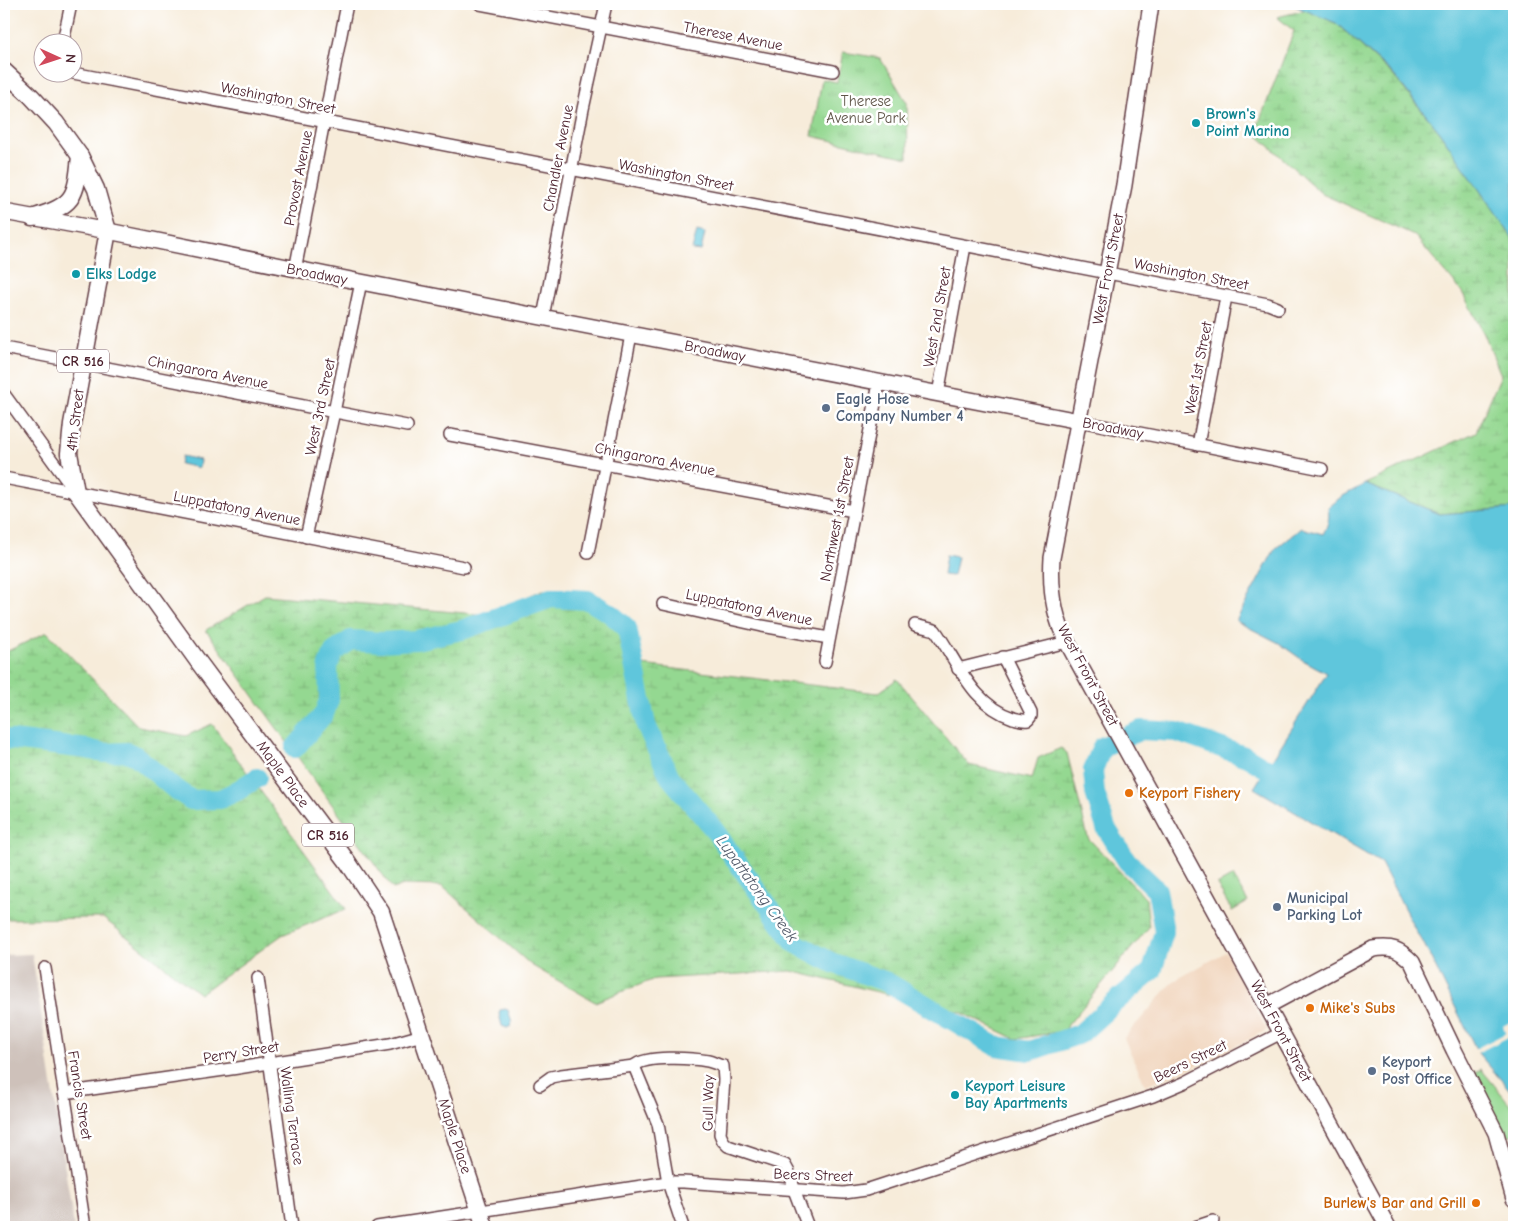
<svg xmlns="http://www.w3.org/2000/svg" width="1518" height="1231" viewBox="0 0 1518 1231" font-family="'Comic Neue',sans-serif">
  <defs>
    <pattern id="wetland-marsh" width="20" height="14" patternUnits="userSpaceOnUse" patternTransform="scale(1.25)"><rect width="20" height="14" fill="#94d891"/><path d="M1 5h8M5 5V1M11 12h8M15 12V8" fill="none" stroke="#81b97d"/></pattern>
    <pattern id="park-tufts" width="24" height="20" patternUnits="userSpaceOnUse" patternTransform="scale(1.25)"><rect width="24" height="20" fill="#94d891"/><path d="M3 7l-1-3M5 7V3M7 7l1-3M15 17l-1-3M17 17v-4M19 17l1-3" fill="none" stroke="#81b97d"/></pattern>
  </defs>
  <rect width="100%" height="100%" fill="#fff"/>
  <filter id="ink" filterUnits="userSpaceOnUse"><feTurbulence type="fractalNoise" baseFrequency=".02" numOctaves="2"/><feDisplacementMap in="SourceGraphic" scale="10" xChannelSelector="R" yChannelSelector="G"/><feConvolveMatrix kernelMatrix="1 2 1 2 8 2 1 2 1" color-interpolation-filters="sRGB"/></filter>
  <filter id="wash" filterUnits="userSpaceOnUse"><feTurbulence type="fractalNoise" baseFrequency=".0096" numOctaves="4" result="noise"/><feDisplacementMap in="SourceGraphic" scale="20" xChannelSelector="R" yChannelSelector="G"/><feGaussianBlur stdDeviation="1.12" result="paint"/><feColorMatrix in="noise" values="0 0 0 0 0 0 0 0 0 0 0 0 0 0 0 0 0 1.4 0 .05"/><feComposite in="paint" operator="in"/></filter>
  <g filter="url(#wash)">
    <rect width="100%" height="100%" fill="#f7ecda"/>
    <!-- built -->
    <polygon fill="#f1d5bd" points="1226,952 1267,1030 1198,1065 1145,1085 1124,1038 1174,981"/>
    <!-- industrial -->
    <polygon fill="#cec1ba" points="32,954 74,1227 4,1227 4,955"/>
    <!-- green -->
    <polygon fill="#94d891" stroke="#6f7c5e" points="1481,1069 1514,1109 1514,1133 1505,1139 1473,1072 1475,1073"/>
    <!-- wetland -->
    <g fill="url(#wetland-marsh)" stroke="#6f7c5e">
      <polygon points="1306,10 1336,23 1391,73 1438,130 1512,237 1514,246 1514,508 1440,514 1365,484 1476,432 1501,375 1484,334 1462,292 1414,235 1322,194 1255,133 1294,31 1277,17"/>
      <polygon points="542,590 592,595 628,621 642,665 878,693 897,679 969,765 1032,779 1038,758 1061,748 1067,753 1088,838 1146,899 1149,927 1063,1031 1016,1039 960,1012 791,971 655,979 595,1002 531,965 442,886 403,885 393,889 206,630 265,595 487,615"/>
      <polygon points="47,632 139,727 186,736 212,724 346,909 282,935 200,994 103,918 4,919 4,653"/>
    </g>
    <!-- park -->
    <g fill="url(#park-tufts)" stroke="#6f7c5e">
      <polygon points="843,52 880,58 907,103 908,158 812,136 822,79 837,82"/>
      <polygon points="1233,876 1248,902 1232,911 1217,885"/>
    </g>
    <!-- water -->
    <g fill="#5fc6dc" stroke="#547284">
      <polygon points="1290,4 1514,4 1514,246 1512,237 1438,130 1392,73 1336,23"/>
      <polygon points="697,231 705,233 701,251 692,250"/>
      <polygon points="182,456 200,460 199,468 180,464"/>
      <path d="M1365 484 1440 514 1514 508V1095L1478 1053 1422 940 1419 937 1381 863 1254 788 1327 673 1301 659 1279 643 1236 621 1275 549 1301 528 1323 534C1328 525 1330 518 1328 508L1341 497Z"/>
      <polygon points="946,555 957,557 953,576 943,575"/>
      <polygon points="505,1009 508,1010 512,1022 511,1026 507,1028 502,1026 499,1014 500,1010"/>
    </g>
    <!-- pier -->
    <polygon fill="#f7ecda" points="1514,1020 1514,1034 1477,1053 1475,1049 1506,1033 1503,1026"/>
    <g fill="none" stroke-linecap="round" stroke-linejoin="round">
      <!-- river -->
      <g stroke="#5fc6dc" stroke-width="20">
        <polyline points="4,739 87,749 104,753 127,752 136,756 171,786 191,800 220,799 237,791 257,778"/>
        <polyline points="295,748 324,714 329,700 328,665 334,652 351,640 381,642 416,640 462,630 551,598 588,600 611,614 627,628 646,725 670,777 712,827 795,943 833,963 887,982 996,1046 1030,1051 1080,1034 1114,1003 1152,971 1164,932 1157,890 1127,861 1106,828 1095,793 1093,770 1102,747 1141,730 1177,732 1247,757 1267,769"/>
      </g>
    </g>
  </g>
  <g filter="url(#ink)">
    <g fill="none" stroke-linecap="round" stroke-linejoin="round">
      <!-- street casing -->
      <g stroke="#643e45" stroke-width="14">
        <g id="street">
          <polyline points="480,4 833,71"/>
          <polyline points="63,42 71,4"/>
          <polyline points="68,72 1268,304 1278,308"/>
          <polyline points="295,270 347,4"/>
          <polyline points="543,317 583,109 606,4"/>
          <polyline points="4,348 407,426"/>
          <polyline points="4,394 73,489"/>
          <polyline points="938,394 965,246"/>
          <polyline points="1079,421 1322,469"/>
          <polyline points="450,435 854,511"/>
          <polyline points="1198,445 1226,297"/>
          <polyline points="4,478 464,567"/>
          <polyline points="306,537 334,412 361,282"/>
          <polyline points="588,553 631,335"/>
          <polyline points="663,604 762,626 829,638"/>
          <path d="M915 625 935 630C958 662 972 705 1013 718 1018 719 1022 721 1028 720L1031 716V713L1003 657"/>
          <polyline points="825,662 879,383"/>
          <polyline points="958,669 1067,642"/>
          <polyline points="45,968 85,1227"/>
          <polyline points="258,978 292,1227"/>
          <polyline points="540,1085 551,1077 561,1075 634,1066"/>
          <polyline points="64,1093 238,1068 390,1044 422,1035"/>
          <polyline points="377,1227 668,1182 683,1182 844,1193 866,1190 1153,1096 1186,1082 1281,1033"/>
          <path d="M683 1227 668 1182 658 1124 634 1066C646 1055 692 1058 708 1061 713 1062 718 1065 723 1066L724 1080 720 1134 723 1141 728 1146 785 1165 791 1176 794 1190 808 1227"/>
          <polyline points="1195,1227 1213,1221"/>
        </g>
      </g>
      <!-- secondary casing -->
      <g stroke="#643e45" stroke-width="18">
        <g id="secondary">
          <path d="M1151 4 1124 185 1052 558C1050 588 1053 615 1067 642L1388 1227"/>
          <polyline points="4,212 108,231 361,282 1079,421"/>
          <path d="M1267 1006 1373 949C1392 946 1399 949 1412 962L1454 1050 1496 1133 1514 1199"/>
        </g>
      </g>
      <!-- primary casing -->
      <g stroke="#643e45" stroke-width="19">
        <g id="primary">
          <polyline points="4,71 31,96 56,123 80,156 96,189 108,231 72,424 69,453 76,492 200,664 347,861 381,912 485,1227"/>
          <path d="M32 218C74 205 76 199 80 156"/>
        </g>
      </g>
      <!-- street -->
      <use href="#street" stroke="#fff" stroke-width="11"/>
      <!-- secondary -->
      <use href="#secondary" stroke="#fff" stroke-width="15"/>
      <!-- primary -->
      <use href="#primary" stroke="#fff" stroke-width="16"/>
    </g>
  </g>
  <!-- markers -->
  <g fill="#0f9aa8" stroke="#fff" stroke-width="2">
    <circle cx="1196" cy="123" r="5"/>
    <circle cx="76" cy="274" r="5"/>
    <circle cx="955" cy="1095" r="5"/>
  </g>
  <g fill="#5c6f8a" stroke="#fff" stroke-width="2">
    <circle cx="826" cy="408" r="5"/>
    <circle cx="1277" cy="907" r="5"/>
    <circle cx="1372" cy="1071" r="5"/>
  </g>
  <g fill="#e8710a" stroke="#fff" stroke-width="2">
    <circle cx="1129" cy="793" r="5"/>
    <circle cx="1310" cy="1008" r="5"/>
    <circle cx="1476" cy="1203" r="5"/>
  </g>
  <g text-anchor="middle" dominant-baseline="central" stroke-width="5" stroke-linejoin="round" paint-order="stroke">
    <!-- shield labels -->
    <g fill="#fff" stroke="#80626b" stroke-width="1">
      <rect x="57" y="349.5" width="52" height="23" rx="4"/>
      <rect x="302" y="823.5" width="52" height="23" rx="4"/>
    </g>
    <g font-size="14" font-weight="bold" fill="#4a1f2b">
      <text x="83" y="361">CR 516</text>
      <text x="328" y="835">CR 516</text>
    </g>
    <!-- street labels -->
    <g font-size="15" fill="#4a1f2b" stroke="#fff">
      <text transform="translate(733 36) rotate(11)">Therese Avenue</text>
      <text transform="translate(278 98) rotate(11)">Washington Street</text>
      <text transform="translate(558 158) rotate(-79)">Chandler Avenue</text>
      <text transform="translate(676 175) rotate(11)">Washington Street</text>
      <text transform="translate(298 178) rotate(-79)">Provost Avenue</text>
      <text transform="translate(1108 269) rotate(-79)">West Front Street</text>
      <text transform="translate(317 274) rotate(11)">Broadway</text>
      <text transform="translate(1191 274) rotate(11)">Washington Street</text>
      <text transform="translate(937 317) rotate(-80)">West 2nd Street</text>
      <text transform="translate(715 351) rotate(11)">Broadway</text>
      <text transform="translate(1198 368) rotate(-79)">West 1st Street</text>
      <text transform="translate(208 372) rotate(11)">Chingarora Avenue</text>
      <text transform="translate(320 407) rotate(-78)">West 3rd Street</text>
      <text transform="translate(75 420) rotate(-83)">4th Street</text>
      <text transform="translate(1113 428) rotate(11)">Broadway</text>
      <text transform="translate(655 459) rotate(11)">Chingarora Avenue</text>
      <text transform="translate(237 508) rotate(11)">Luppatatong Avenue</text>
      <text transform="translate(837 519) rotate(-79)">Northwest 1st Street</text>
      <text transform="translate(749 607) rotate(12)">Luppatatong Avenue</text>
      <text transform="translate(1088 675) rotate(62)">West Front Street</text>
      <text transform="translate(283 774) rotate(54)">Maple Place</text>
      <text transform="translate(1281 1031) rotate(62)">West Front Street</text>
      <text transform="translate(241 1052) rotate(-9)">Perry Street</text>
      <text transform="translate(1190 1061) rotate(-26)">Beers Street</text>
      <text transform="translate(80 1095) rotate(81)">Francis Street</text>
      <text transform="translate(708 1103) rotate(-89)">Gull Way</text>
      <text transform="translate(292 1116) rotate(82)">Walling Terrace</text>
      <text transform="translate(455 1136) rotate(72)">Maple Place</text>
      <text transform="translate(813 1175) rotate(2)">Beers Street</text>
    </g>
    <!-- park labels -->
    <g font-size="15" fill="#60564a" stroke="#fff">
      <text x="866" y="101">Therese<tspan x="866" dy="17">Avenue Park</tspan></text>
    </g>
    <!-- culture labels -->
    <g font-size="15" font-weight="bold" fill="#0d838f" stroke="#fff" text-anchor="start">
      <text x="1206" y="114">Brown's<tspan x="1206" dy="17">Point Marina</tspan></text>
      <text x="86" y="274">Elks Lodge</text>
      <text x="965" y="1086">Keyport Leisure<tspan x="965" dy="17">Bay Apartments</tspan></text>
    </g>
    <!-- service labels -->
    <g font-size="15" font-weight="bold" fill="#4e5e75" stroke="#fff" text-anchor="start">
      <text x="836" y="399">Eagle Hose<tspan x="836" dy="17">Company Number 4</tspan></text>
      <text x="1287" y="898">Municipal<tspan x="1287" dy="17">Parking Lot</tspan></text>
      <text x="1382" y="1062">Keyport<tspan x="1382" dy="17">Post Office</tspan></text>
    </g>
    <!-- food labels -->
    <g font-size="15" font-weight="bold" fill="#c56008" stroke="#fff" text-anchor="start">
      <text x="1139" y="793">Keyport Fishery</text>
      <text x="1320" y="1008">Mike's Subs</text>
      <text x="1466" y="1203" text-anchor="end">Burlew's Bar and Grill</text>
    </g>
    <!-- water labels -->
    <g font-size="16" font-style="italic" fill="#515969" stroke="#fff">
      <text transform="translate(757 889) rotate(54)">Lupattatong Creek</text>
    </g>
  </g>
  <!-- margin -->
  <rect width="1518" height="1231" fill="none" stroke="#fff" stroke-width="20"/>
  <!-- north arrow -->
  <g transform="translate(58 58) rotate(93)"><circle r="24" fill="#ffffff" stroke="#b7a5aa"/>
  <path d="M0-4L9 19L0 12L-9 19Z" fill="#d1495b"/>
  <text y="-8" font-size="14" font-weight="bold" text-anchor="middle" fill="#4a1f2b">N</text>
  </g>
</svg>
